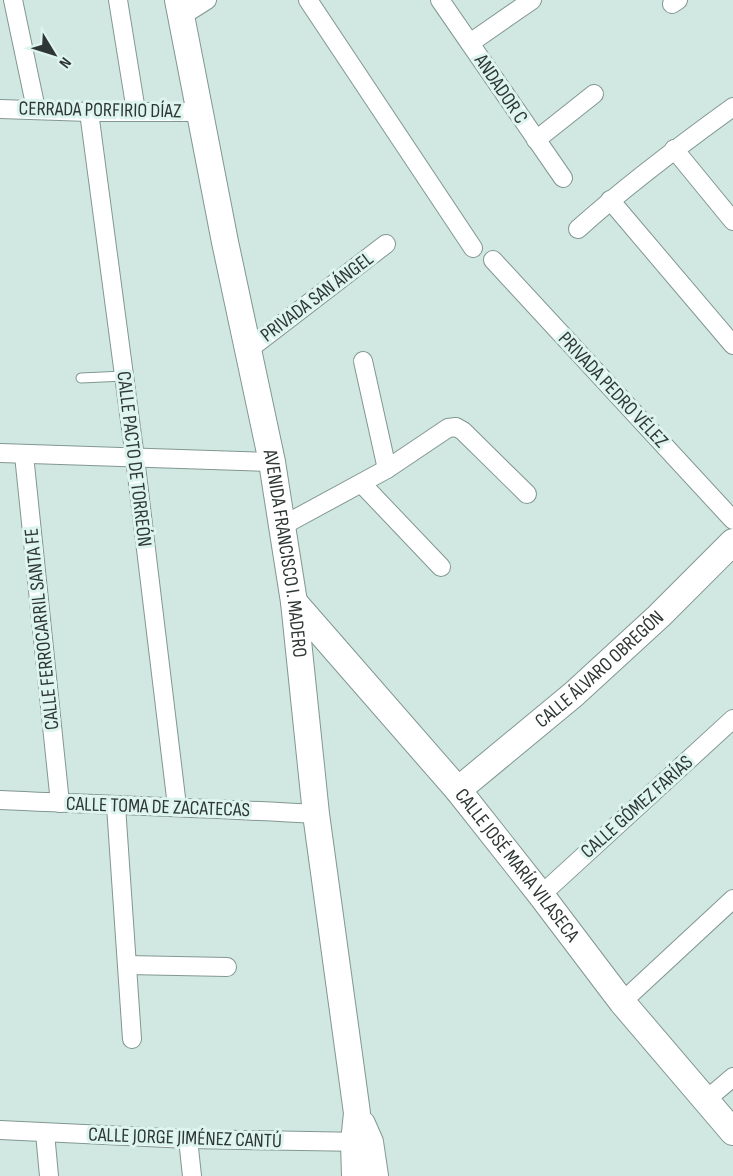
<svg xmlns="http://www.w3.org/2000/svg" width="733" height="1176" viewBox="0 0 733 1176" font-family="'Sofia Sans Condensed',sans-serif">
  <rect width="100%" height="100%" fill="#d1e7e1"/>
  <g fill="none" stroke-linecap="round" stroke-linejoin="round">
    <!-- lane casing -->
    <g stroke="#829791" stroke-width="11">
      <polyline id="lane" points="81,378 124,376"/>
    </g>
    <!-- street casing -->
    <g stroke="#829791" stroke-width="20">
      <g id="street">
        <polyline points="13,0 36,109"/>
        <polyline points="118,0 136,111"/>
        <polyline points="308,0 473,248"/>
        <polyline points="440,0 563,178"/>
        <polyline points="672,4 678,0"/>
        <polyline points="180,17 207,0"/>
        <polyline points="470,43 532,0"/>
        <polyline points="0,109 89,112 200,112"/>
        <polyline points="89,112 135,458 177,806"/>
        <polyline points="536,140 594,94"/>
        <polyline points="674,149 733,221"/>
        <polyline points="610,200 733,345"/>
        <path d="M578 229C627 185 679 146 733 107"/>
        <polyline points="493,260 733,520"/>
        <polyline points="248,350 386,244"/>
        <polyline points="363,361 387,469"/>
        <polyline points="0,453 272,462"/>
        <polyline points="24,455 60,803"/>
        <polyline points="362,484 441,567"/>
        <polyline points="282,526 387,469 448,428 456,427 463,431 527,494"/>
        <path d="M0 800C105 805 211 808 316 814"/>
        <polyline points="116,806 132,1039"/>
        <polyline points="541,895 733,719"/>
        <polyline points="127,965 227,967"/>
        <polyline points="622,1002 733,899"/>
        <polyline points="706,1100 733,1077"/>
        <polyline points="0,1130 188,1139 364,1142"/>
        <polyline points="45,1133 49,1176"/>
        <polyline points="188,1139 192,1176"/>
      </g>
    </g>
    <!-- secondary casing -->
    <g stroke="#829791" stroke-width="28">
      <g id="secondary">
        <path id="s1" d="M178 0 225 242 272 462 282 526 294 602 316 814 357 1113 354 1142 355 1176"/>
        <path id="s2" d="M294 602 458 790 541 895 622 1002 733 1132"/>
        <path id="s3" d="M458 790 574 694 659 616 733 542"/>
        <polyline points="362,1124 370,1142 375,1176"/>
      </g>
    </g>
    <!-- lane -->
    <use href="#lane" stroke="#fff" stroke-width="9"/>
    <!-- street -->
    <use href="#street" stroke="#fff" stroke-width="18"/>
    <!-- secondary -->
    <use href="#secondary" stroke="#fff" stroke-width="26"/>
  </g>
  <g text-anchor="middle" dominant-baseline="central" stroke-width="6" stroke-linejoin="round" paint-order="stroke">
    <!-- street labels -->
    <g font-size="20" fill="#2e3734" stroke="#def4ee">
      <text transform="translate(501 89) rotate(56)">ANDADOR C</text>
      <text transform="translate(100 110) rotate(1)">CERRADA PORFIRIO DÍAZ</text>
      <text transform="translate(317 297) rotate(-37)">PRIVADA SAN ÁNGEL</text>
      <text transform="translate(613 390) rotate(47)">PRIVADA PEDRO VÉLEZ</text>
      <text transform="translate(134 459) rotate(83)">CALLE PACTO DE TORREÓN</text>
      <text stroke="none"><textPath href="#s1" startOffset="564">AVENIDA FRANCISCO I. MADERO</textPath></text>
      <text transform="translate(42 629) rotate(-96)">CALLE FERROCARRIL SANTA FE</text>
      <text stroke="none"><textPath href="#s3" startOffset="186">CALLE ÁLVARO OBREGÓN</textPath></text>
      <text transform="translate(158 807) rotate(2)">CALLE TOMA DE ZACATECAS</text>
      <text transform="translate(637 807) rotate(-42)">CALLE GÓMEZ FARÍAS</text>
      <text stroke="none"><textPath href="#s2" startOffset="345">CALLE JOSÉ MARÍA VILASECA</textPath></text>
      <text transform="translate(185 1138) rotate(2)">CALLE JORGE JIMÉNEZ CANTÚ</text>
    </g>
  </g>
  <!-- north arrow -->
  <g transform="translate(54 54) rotate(128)" stroke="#def4ee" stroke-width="4.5" paint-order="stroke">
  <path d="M0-4.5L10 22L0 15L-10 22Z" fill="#2e3734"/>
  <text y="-9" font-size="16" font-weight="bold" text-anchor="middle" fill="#2e3734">N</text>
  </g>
</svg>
